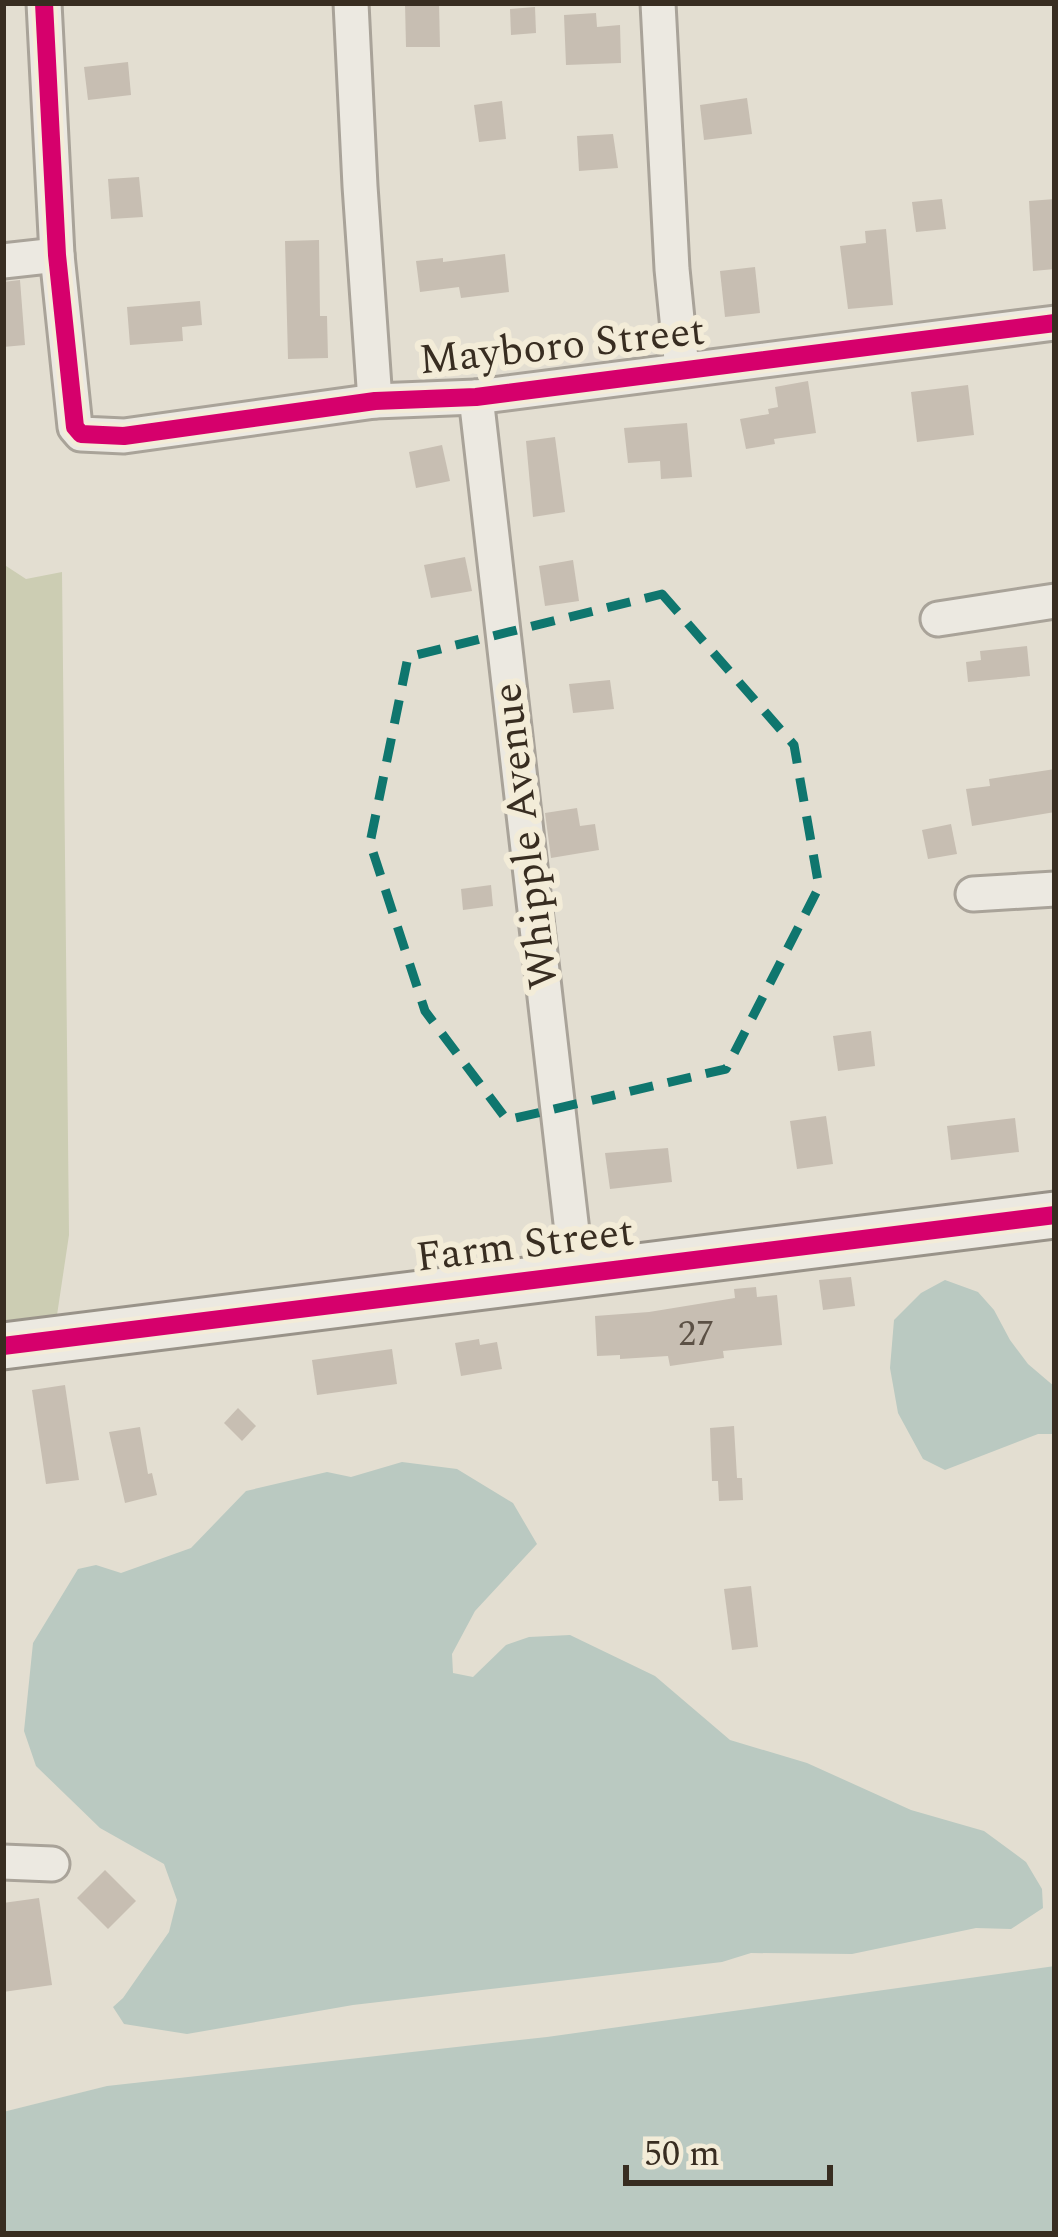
<svg xmlns="http://www.w3.org/2000/svg" width="1058" height="2237" viewBox="0 0 1058 2237" font-family="Spectral,serif">
  <rect width="100%" height="100%" fill="#e3ded1"/>
  <!-- cemetery -->
  <polygon fill="#cccdb3" points="3,564 26,579 62,572 69,1235 57,1315 3,1321"/>
  <!-- water -->
  <g fill="#bac9c1">
    <polygon points="945,1280 978,1292 994,1310 1010,1340 1028,1364 1055,1387 1055,1434 1038,1434 945,1470 923,1459 898,1413 890,1368 894,1320 921,1293"/>
    <polygon points="402,1462 457,1469 513,1503 537,1544 475,1611 452,1654 453,1673 473,1677 506,1645 529,1637 570,1635 655,1676 730,1740 807,1763 911,1810 984,1831 1026,1862 1042,1889 1043,1908 1011,1929 976,1928 852,1954 751,1953 722,1962 353,2005 187,2034 124,2024 113,2007 123,1998 169,1932 177,1900 164,1864 100,1828 36,1766 24,1731 33,1643 78,1569 96,1565 121,1573 191,1548 246,1491 327,1472 351,1477"/>
    <polygon points="1055,1966 1055,2234 3,2234 3,2112 107,2086 547,2037"/>
  </g>
  <!-- building -->
  <g fill="#c7beb2">
    <polygon points="405,3 439,3 440,47 406,47"/>
    <polygon points="535,7 536,33 511,35 510,9"/>
    <polygon points="596,13 597,27 620,25 621,63 566,65 564,15"/>
    <polygon points="128,62 131,95 88,100 84,67"/>
    <polygon points="747,98 752,134 704,140 700,105"/>
    <polygon points="502,101 506,139 479,142 474,105"/>
    <polygon points="613,134 618,168 579,171 577,136"/>
    <polygon points="139,177 143,217 111,219 108,179"/>
    <polygon points="942,199 946,229 916,232 912,202"/>
    <polygon points="1055,199 1055,269 1033,271 1029,201"/>
    <polygon points="886,229 893,305 848,309 840,246 866,243 865,231"/>
    <polygon points="319,240 320,316 327,316 328,358 288,359 285,241"/>
    <polygon points="505,254 509,292 461,298 459,287 420,292 416,261 443,258 443,262"/>
    <polygon points="755,267 760,313 725,317 720,271"/>
    <polygon points="20,280 25,345 3,347 3,282"/>
    <polygon points="200,301 202,325 182,327 183,341 130,345 127,307"/>
    <polygon points="808,381 816,433 774,439 775,444 746,449 740,419 769,414 768,409 778,407 775,387"/>
    <polygon points="968,385 974,435 917,442 911,392"/>
    <polygon points="687,423 692,477 661,479 660,461 628,463 624,428"/>
    <polygon points="555,437 565,512 533,517 526,441"/>
    <polygon points="442,445 450,481 416,488 409,452"/>
    <polygon points="465,557 472,591 431,598 424,565"/>
    <polygon points="573,560 579,601 545,606 539,566"/>
    <polygon points="1027,646 1030,676 968,682 966,662 981,660 980,651"/>
    <polygon points="610,680 614,709 573,713 569,684"/>
    <polygon points="1055,769 1055,812 972,826 966,789 990,786 989,779"/>
    <polygon points="577,808 580,826 595,824 599,850 551,858 545,813"/>
    <polygon points="951,824 957,854 928,859 922,830"/>
    <polygon points="491,885 493,906 463,910 461,889"/>
    <polygon points="871,1031 875,1066 838,1071 833,1036"/>
    <polygon points="826,1116 833,1164 797,1169 790,1121"/>
    <polygon points="1015,1118 1019,1152 951,1160 947,1126"/>
    <polygon points="668,1148 672,1182 610,1189 605,1153"/>
    <polygon points="851,1277 855,1306 823,1310 819,1280"/>
    <polygon points="756,1287 757,1297 777,1295 782,1345 723,1351 724,1358 670,1366 668,1356 620,1359 620,1355 597,1356 595,1316 649,1312 735,1298 734,1289"/>
    <polygon points="479,1339 480,1345 497,1342 502,1369 461,1376 455,1343"/>
    <polygon points="392,1349 397,1384 317,1395 312,1360"/>
    <polygon points="65,1385 79,1480 46,1484 32,1390"/>
    <polygon points="238,1408 256,1426 242,1441 224,1423"/>
    <polygon points="734,1426 737,1478 742,1478 743,1500 719,1501 718,1481 712,1481 710,1428"/>
    <polygon points="140,1427 148,1474 152,1473 157,1495 125,1503 109,1432"/>
    <polygon points="751,1586 758,1647 732,1650 724,1589"/>
    <polygon points="105,1870 136,1901 108,1929 77,1898"/>
    <polygon points="39,1898 52,1985 3,1992 3,1903"/>
  </g>
  <g fill="none" stroke-linecap="round" stroke-linejoin="round">
    <!-- street casing -->
    <g stroke="#a9a399" stroke-width="39">
      <g id="street">
        <polyline points="44,3 57,255 75,427 81,434 124,436 375,401 476,397 1055,323"/>
        <polyline points="351,3 360,186 375,401"/>
        <polyline points="658,3 672,269 682,369"/>
        <polyline points="3,261 57,255"/>
        <polyline points="476,397 577,1275"/>
        <polyline points="938,619 1055,601"/>
        <polyline points="973,894 1055,889"/>
        <polyline points="3,1862 52,1864"/>
      </g>
    </g>
    <!-- secondary casing -->
    <g stroke="#999389" stroke-width="51">
      <polyline id="secondary" points="3,1346 1055,1215"/>
    </g>
    <!-- street -->
    <use href="#street" stroke="#ece9e1" stroke-width="33"/>
    <!-- secondary -->
    <use href="#secondary" stroke="#ece9e1" stroke-width="45"/>
    <!-- cycleway casing -->
    <g stroke="#f3ecd8" stroke-width="26">
      <g id="cycleway">
        <polyline points="44,3 57,255 75,427 81,434 124,436 375,401 476,397 1055,323"/>
        <polyline points="3,1346 1055,1215"/>
      </g>
    </g>
    <!-- cycleway -->
    <use href="#cycleway" stroke="#d6006c" stroke-width="18"/>
  </g>
  <!-- marked area -->
  <path fill="none" stroke="#0f766e" stroke-width="9" stroke-dasharray="24 15" stroke-linejoin="round" d="M662 594 794 745 819 887 726 1069 507 1120 425 1011 370 843 408 657Z"/>
  <g text-anchor="middle" dominant-baseline="central" stroke-width="12" stroke-linejoin="round" paint-order="stroke">
    <!-- number labels -->
    <g font-size="36" fill="#5c5145">
      <text x="696" y="1334">27</text>
    </g>
    <!-- street labels -->
    <g font-size="42" fill="#382d21" stroke="#f3ecd8">
      <text transform="translate(562 346) rotate(-6)">Mayboro Street</text>
      <text transform="translate(526 836) rotate(-97)">Whipple Avenue</text>
      <text transform="translate(525 1245) rotate(-7)">Farm Street</text>
    </g>
  </g>
  <!-- border -->
  <rect width="1058" height="2237" fill="none" stroke="#382d21" stroke-width="12"/>
  <!-- scale -->
  <path d="M626 2165v18h204v-18" fill="none" stroke="#382d21" stroke-width="6"/>
  <text x="644" y="2165" font-size="36" fill="#382d21" stroke="#f3ecd8" stroke-width="9" paint-order="stroke">50 m</text>
</svg>
